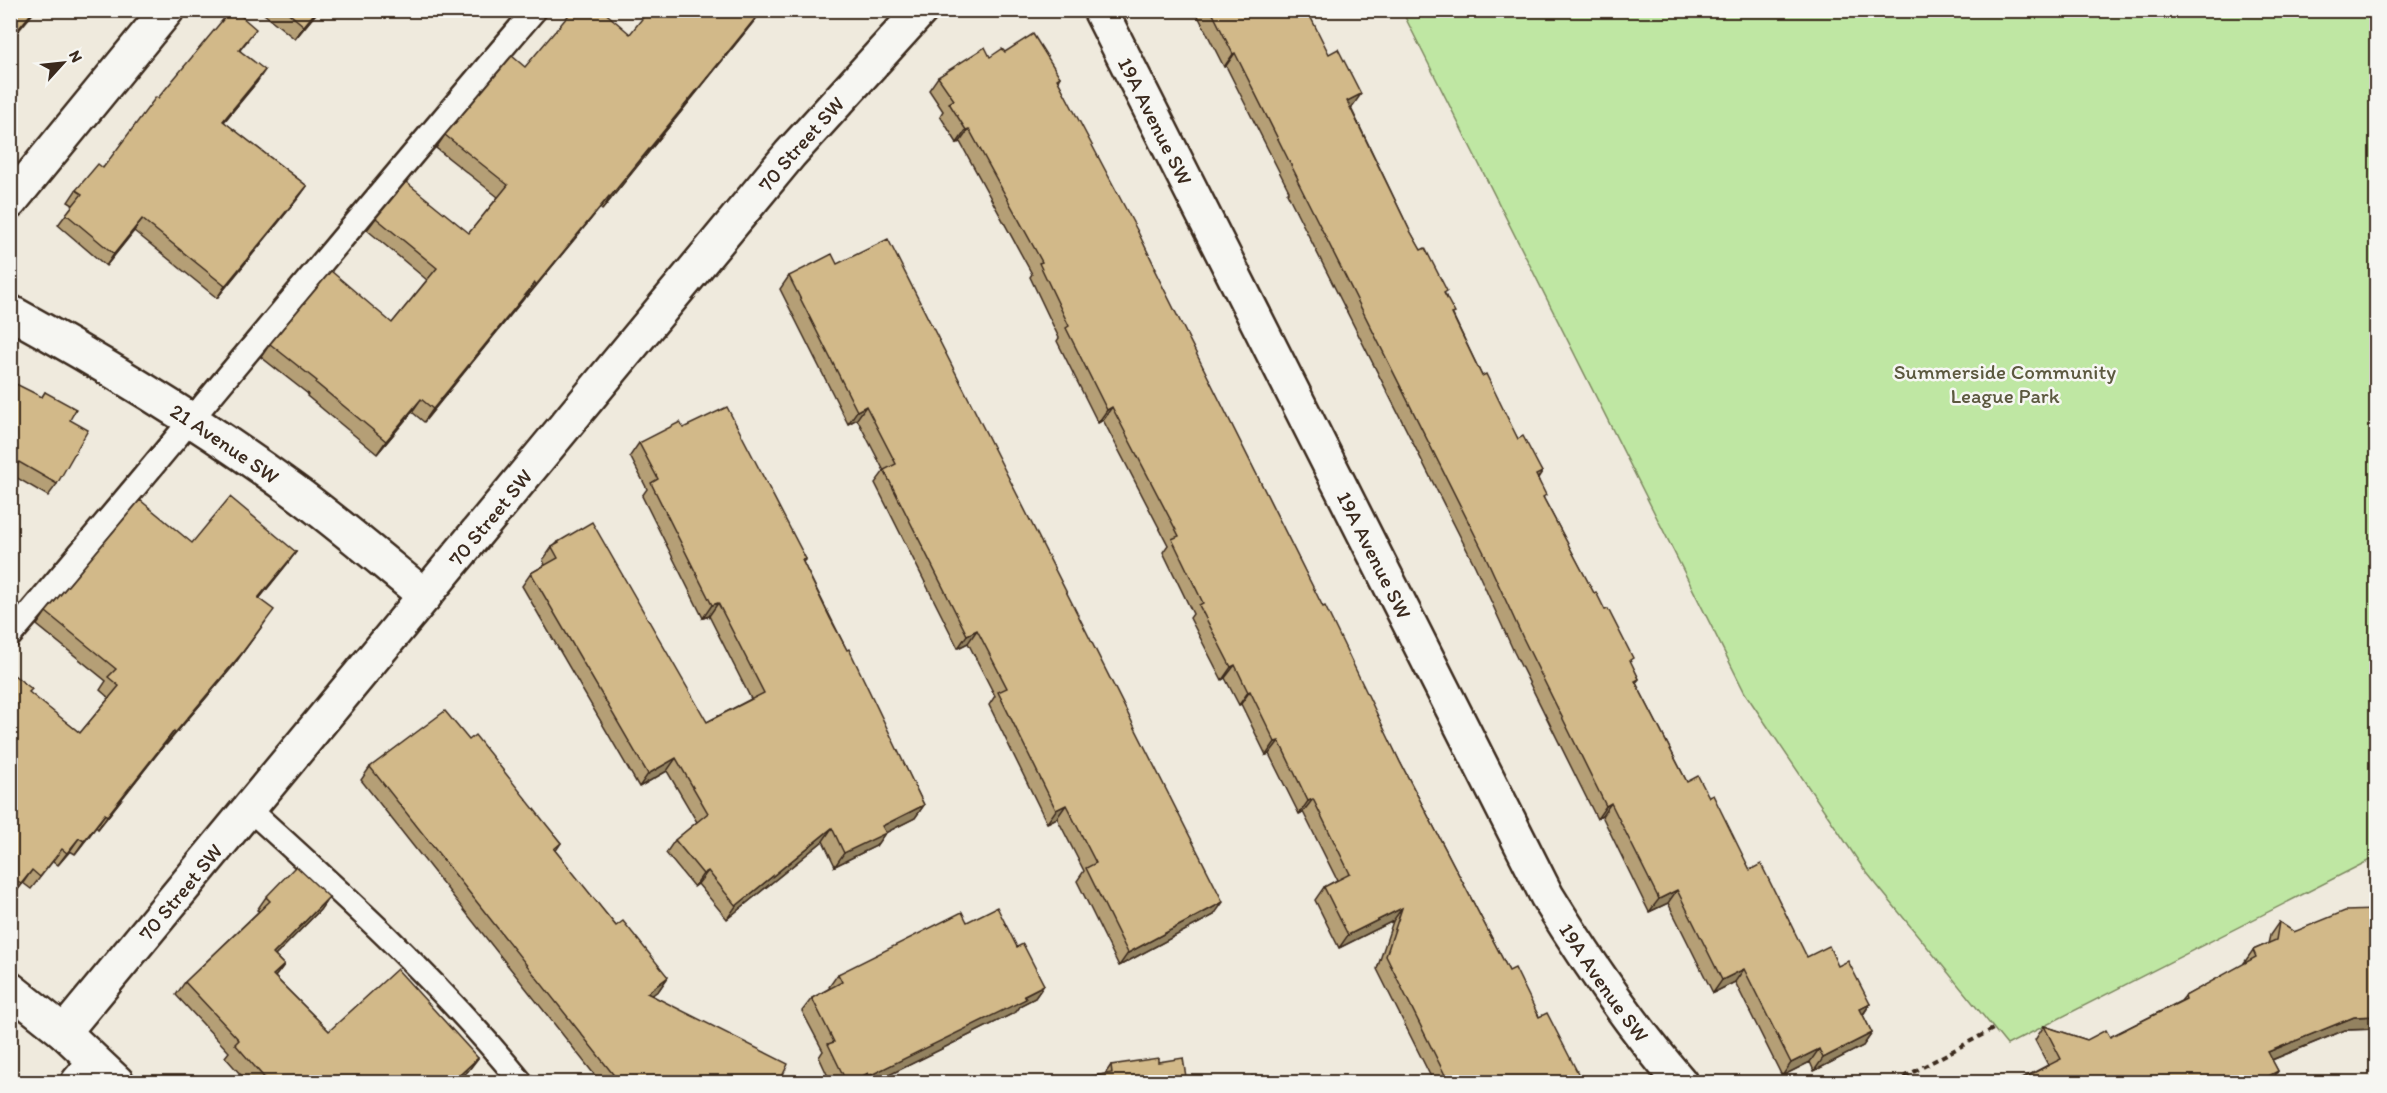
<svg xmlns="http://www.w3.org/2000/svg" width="2387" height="1093" viewBox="0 0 2387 1093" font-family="Itim,sans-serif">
  <rect width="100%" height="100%" fill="#efeadd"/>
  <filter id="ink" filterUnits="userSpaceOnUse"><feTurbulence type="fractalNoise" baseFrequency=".0167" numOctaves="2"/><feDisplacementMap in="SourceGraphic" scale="12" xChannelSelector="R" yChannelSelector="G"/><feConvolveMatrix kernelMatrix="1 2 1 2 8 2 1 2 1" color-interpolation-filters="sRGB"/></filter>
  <g filter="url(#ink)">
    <!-- green -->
    <polygon fill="#bfe7a3" stroke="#7d8860" stroke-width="1.5" points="1402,11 2376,11 2376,857 2007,1045 1863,868 1745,693"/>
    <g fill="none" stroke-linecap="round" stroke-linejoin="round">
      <!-- service casing -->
      <g stroke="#3b2a1e" stroke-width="27">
        <g id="service">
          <path d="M10 636C186 428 358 217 535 10"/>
          <path d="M248 808C344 895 440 982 521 1082"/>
        </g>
      </g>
      <!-- minor casing -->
      <g stroke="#3b2a1e" stroke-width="38">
        <g id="minor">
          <path id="s1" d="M1100 10 1547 896C1587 961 1630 1024 1680 1082"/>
          <polyline points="10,202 167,10"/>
          <path id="s2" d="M10 312C108 366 203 424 293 490 338 523 381 560 425 596"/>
          <polyline points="78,1082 95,1062"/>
        </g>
      </g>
      <!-- tertiary casing -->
      <g stroke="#3b2a1e" stroke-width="38">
        <g id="tertiary">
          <polyline points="10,989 64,1032 117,1082"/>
          <path id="s3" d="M64 1032 790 154 921 10"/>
        </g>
      </g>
      <!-- path -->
      <polyline stroke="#3b2a1e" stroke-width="4" stroke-dasharray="6 4.5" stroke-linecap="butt" points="1895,1082 1993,1029"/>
      <!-- service -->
      <use href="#service" stroke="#f6f6f2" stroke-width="22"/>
      <!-- minor -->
      <use href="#minor" stroke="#f6f6f2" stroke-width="33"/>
      <!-- tertiary -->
      <use href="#tertiary" stroke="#f6f6f2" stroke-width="33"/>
    </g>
    <!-- wall -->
    <g fill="#b59f76" stroke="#3b2a1e" stroke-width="1.5">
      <polygon points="259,10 319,10 295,39"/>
      <polygon points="439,10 456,10 449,19"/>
      <polygon points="763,10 602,210 600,208 527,297 526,296 424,422 412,412 377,454 307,396 308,394 261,357 270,344 392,323 427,280 367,230 376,218 469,233 498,197 436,148 445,135 525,67 630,34"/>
      <polygon points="1195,10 1307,10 1352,107 1351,108 1409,229 1445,294 1453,315 1482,376 1518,439 1542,472 1538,478 1544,499 1639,679 1636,683 1687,782 1709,797 1750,870 1807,957 1838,966 1870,1004 1863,1015 1872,1033 1863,1046 1814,1071 1810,1062 1782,1076 1735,982 1713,993 1668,903 1649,912 1602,816 1597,819 1514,652 1475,566 1287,193 1289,191 1226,66 1224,67"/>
      <polygon points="248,40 240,50 257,82 224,122 307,186 299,197 217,298 134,231 106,266 58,225 73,205 68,202 76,190 103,168 158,98"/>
      <polygon points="990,57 1060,77 1058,81 1154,270 1400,762 1509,971 1583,1083 1434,1083 1377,969 1393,921 1339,948 1315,900 1324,887 1337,880 1303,812 1299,814 1269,754 1266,755 1241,704 1239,705 1225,678 1222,680 1190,618 1193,614 1163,552 1168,545 1103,420 1098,423 1057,341 1059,338 1030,277 1032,274 960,142 957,143 940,116 943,111 929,90 938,77"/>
      <polygon points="837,264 1214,915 1119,966 1077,881 1084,871 1057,818 1047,823 989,705 995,696 968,643 958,648 875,483 884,471 857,419 848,424 780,289 789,276"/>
      <polygon points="45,392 70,420 57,484 48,496 12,475 42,397"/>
      <polygon points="683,428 806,559 803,562 924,805 915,818 885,833 876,846 835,866 823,841 727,919 698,884 694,887 666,853 675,840 697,822 667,771 639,787 522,586 531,573 545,565 543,560 552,547 555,545 558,542 707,722 751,699 709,616 703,618 642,496 647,489 630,456 639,443"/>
      <polygon points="192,543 296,552 287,564 259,599 265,622 233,666 166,745 165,744 98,829 96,827 75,854 70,851 58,865 53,861 31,889 23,883 12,897 10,896 10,672 29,693 80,733 109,698 100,690 106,681 37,625 46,612"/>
      <polygon points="469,740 561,843 555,852 616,926 668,977 659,990 652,995 779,1083 601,1083 361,780 370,767"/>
      <polygon points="266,897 329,897 320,910 275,956 284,965 275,977 329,1031 478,1058 468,1071 456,1083 248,1083 225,1057 229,1052 176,995 185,982 259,911 257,910"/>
      <polygon points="2376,910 2376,1029 2345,1030 2272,1060 2278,1071 2270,1083 2014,1083 2048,1065 2035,1040 2044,1026 2087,1040 2110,1037 2181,1001 2185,996 2245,964 2244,963 2253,950 2268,944 2270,935 2279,922 2294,932"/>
      <polygon points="967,922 1017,947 1044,985 1035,998 1021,1005 1016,1012 873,1083 831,1083 819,1057 823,1051 802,1011 812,998 830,988 829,987 838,974"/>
      <polygon points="1158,1062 1187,1083 1084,1083 1088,1077 1105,1074 1111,1065"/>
    </g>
    <!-- shaded-wall -->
    <g fill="#938260" stroke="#3b2a1e" stroke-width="1.5">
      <polygon points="34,10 36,10 10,41 10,39"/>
      <polygon points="317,10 319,10 295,39 304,26"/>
      <polygon points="762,10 763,10 602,210 610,197"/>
      <polygon points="1235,53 1226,66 1224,67 1233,54"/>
      <polygon points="265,70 257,82 215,132 223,121"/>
      <polygon points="1361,94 1352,107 1338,114 1347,101"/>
      <polygon points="969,129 960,142 957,143 966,130"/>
      <polygon points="307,186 299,197 217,298 225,286"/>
      <polygon points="609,196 600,208 527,297 536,285"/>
      <polygon points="142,219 134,231 106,266 114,254"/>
      <polygon points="535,283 526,296 424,422 433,409"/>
      <polygon points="421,399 412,412 377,454 386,441"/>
      <polygon points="866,406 857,419 848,424 857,411"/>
      <polygon points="1112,407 1103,420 1098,423 1107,410"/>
      <polygon points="296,552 287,564 249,611 258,598"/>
      <polygon points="718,603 709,616 703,618 712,605"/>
      <polygon points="265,622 233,666 166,745 175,733"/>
      <polygon points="977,630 968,643 958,648 967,635"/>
      <polygon points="1235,665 1225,678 1222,680 1231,667"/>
      <polygon points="1250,691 1241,704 1239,705 1248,692"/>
      <polygon points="174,731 165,744 98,829 107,816"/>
      <polygon points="1279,741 1269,754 1266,755 1275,742"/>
      <polygon points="676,758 667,771 639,787 648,774"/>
      <polygon points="1313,799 1303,812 1299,814 1308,801"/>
      <polygon points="1611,803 1602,816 1597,819 1606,806"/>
      <polygon points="924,805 915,818 885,833 876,846 835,866 844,853 882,826"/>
      <polygon points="1066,805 1057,818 1047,823 1056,810"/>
      <polygon points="105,814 96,827 75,854 84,841"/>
      <polygon points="832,828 823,841 727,919 736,906"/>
      <polygon points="79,838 70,851 58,865 67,853"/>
      <polygon points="32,870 23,883 12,897 21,884"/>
      <polygon points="708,871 698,884 694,887 703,874"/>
      <polygon points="1677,890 1668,903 1649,912 1659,899"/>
      <polygon points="329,897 320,910 264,967 273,954"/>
      <polygon points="1223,902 1214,915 1119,966 1128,953"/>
      <polygon points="1402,908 1393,921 1339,948 1348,935"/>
      <polygon points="284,965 274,978 273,975"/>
      <polygon points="1744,969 1735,982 1713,993 1722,980"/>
      <polygon points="668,977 659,990 638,1006 647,993"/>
      <polygon points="1044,985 1035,998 1021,1005 1016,1012 873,1083 865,1083 869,1076"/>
      <polygon points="1870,1004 1861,1017 1860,1009"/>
      <polygon points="2376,1016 2376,1029 2345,1030 2259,1065 2268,1052 2354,1017"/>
      <polygon points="1872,1033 1863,1046 1814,1071 1823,1058"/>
      <polygon points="1819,1049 1810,1062 1782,1076 1791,1063"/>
      <polygon points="478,1058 468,1071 456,1083 451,1083"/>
      <polygon points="2278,1071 2270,1083 2256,1083"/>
      <polygon points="868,1073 861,1083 849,1083"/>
    </g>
    <!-- building -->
    <g fill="#d2b989" stroke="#3b2a1e" stroke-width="1.5">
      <polygon points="10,10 34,10 10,39"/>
      <polygon points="231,10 234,10 256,29 239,50 265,70 223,121 307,186 225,286 142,219 114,254 66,214 82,194 76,190 98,164 103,168 156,97 158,98"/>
      <polygon points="285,10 317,10 304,26"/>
      <polygon points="573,10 602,10 630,34 649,10 762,10 610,197 609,196 536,285 535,283 433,409 421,399 386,441 316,383 317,381 270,344 331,271 392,323 437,268 376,218 406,182 469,233 508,185 445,135 512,56 525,67"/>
      <polygon points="1211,10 1307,10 1329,54 1338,49 1361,94 1347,101 1409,229 1421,250 1425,248 1447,291 1444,293 1455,313 1452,314 1482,376 1486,374 1518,439 1523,436 1542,472 1536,475 1546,495 1543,497 1594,593 1596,592 1605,610 1608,609 1633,658 1630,660 1639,679 1635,681 1687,782 1698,776 1709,797 1713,795 1750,870 1761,864 1807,957 1829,946 1838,966 1848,961 1870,1004 1860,1009 1872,1033 1823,1058 1819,1049 1791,1063 1744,969 1722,980 1677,890 1659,899 1611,803 1606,806 1523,638 1484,553 1297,180 1298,179 1235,53 1233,54"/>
      <polygon points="1033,34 1060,77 1057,79 1137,230 1156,269 1154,269 1323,607 1325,606 1343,643 1400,762 1509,971 1515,968 1539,1017 1547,1013 1583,1083 1449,1083 1386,956 1402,908 1348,935 1324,887 1350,874 1313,799 1308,801 1279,741 1275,742 1250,691 1248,692 1235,665 1231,667 1199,605 1203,603 1172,539 1179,536 1112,407 1107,410 1066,328 1069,326 1039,263 1042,262 969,129 966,130 949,103 954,100 938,77 985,47 990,57 1002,49 1005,52"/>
      <polygon points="888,239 1223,902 1128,953 1086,868 1096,863 1066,805 1056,810 998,692 1007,688 977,630 967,635 884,470 896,464 866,406 857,411 789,276 832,254 837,264"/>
      <polygon points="10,381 42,397 45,392 76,409 70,420 88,430 57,484 19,462 10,479"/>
      <polygon points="727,407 806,559 802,560 830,618 847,650 849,649 924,805 882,826 886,833 844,853 832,828 736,906 708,871 703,874 675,840 708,813 676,758 648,774 531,573 558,558 552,547 559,543 558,542 592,522 707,722 764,693 718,603 712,605 651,483 658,479 639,443 680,422 683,428"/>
      <polygon points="230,497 296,552 258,598 274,610 242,653 175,733 174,731 107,816 105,814 84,841 79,838 67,853 62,849 40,877 32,870 21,884 10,876 10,672 32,689 29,692 80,733 119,686 108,677 116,669 46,612 140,500 192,543"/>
      <polygon points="445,711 469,740 475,735 561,843 554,849 616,926 623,921 668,977 647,993 788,1064 779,1083 620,1083 370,767"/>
      <polygon points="296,866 329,897 273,954 284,965 273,975 329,1031 397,969 478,1058 451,1083 269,1083 235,1044 239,1040 185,982 270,901 266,897"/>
      <polygon points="997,907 1017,947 1023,944 1044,985 1024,995 1026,999 869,1076 868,1073 849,1083 847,1083 828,1044 834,1042 812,998 842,982 838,974 962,912 967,922"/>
      <polygon points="2376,910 2376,1016 2354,1017 2268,1052 2278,1071 2256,1083 2014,1083 2061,1059 2044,1026 2087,1040 2106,1030 2110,1037 2186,999 2185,996 2256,957 2253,950 2276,940 2279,922 2294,932 2345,911"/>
      <polygon points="1158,1058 1158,1062 1183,1058 1187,1083 1089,1083 1088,1077 1112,1073 1111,1065"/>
      <polygon points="1252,1076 1262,1083 1248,1083"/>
    </g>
  </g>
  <g text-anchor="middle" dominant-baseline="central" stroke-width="5" stroke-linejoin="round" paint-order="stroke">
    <!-- street labels -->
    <g font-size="21" fill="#3b2a1e" stroke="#f6f6f2">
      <text stroke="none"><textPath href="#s1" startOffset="124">19A Avenue SW</textPath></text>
      <text stroke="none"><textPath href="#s3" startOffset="1154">70 Street SW</textPath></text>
      <text stroke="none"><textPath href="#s2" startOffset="252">21 Avenue SW</textPath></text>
      <text stroke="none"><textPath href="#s3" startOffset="668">70 Street SW</textPath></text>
      <text stroke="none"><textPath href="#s1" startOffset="610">19A Avenue SW</textPath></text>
      <text stroke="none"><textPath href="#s3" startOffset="182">70 Street SW</textPath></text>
      <text stroke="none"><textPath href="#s1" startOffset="1096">19A Avenue SW</textPath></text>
    </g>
    <!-- park labels -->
    <g font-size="21" fill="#5c593f" stroke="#f6f6f2">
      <text x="2005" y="371">Summerside Community<tspan x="2005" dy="24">League Park</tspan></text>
    </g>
  </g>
  <!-- margin -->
  <rect width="2387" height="1093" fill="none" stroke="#f6f6f2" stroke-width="36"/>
  <rect x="18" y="18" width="2351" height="1057" fill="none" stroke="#3b2a1e" stroke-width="2" filter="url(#ink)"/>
  <!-- north arrow -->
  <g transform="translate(63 63) rotate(63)" stroke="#f6f6f2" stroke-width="4.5" paint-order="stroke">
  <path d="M0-4.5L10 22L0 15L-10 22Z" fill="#3b2a1e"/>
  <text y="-9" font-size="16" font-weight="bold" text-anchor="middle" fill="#3b2a1e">N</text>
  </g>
</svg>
